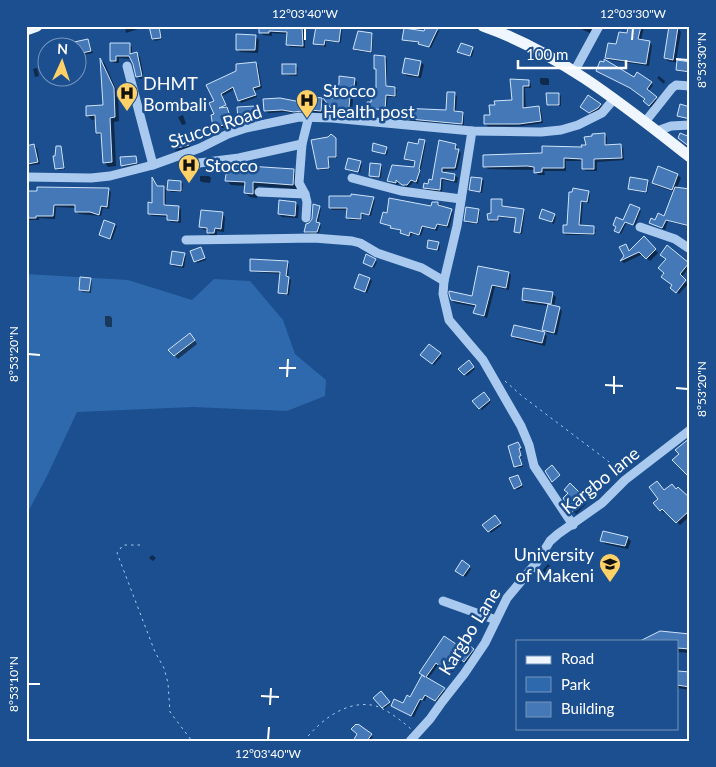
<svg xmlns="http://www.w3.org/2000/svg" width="716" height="767" viewBox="0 0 716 767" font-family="Lato,sans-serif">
  <rect width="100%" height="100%" fill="#1b4f8f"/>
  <!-- green -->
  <polygon fill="#2e69ad" points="26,274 128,280 192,300 214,279 250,281 283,320 295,354 326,380 325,396 287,411 193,407 77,412 47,476 29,510 26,510"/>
  <!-- shadow -->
  <g fill="#0007">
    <polygon points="125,26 143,26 144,27 126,33"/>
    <polygon points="150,26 160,26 162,39 155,41 153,39"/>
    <polygon points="260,26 305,26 305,48 290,47 287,44 288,34 272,33 272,36 263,35 260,33"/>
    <polygon points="427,26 439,31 431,48 419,43 406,41 404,39 425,32"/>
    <polygon points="575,26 595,26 592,34"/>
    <polygon points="630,26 644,26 641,41 649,42 652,45 649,66 609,60 606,57 628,35"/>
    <polygon points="670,27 678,28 681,32 676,61 690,63 690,73 679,71 677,69 678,63 668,61 665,58"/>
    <polygon points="340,28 342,30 341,43 326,41 326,47 317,45 315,43 330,29"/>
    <polygon points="372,34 373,36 372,53 357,51 355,49"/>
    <polygon points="255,36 259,40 258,53 240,52 237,49"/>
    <polygon points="88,40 93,53 78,56 78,48 61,48"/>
    <polygon points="112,44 129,45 132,47 132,55 137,54 140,57 144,78 140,79 137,76 131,59 119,58 119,63 114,63 111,60"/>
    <polygon points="461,45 474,50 472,57 459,52"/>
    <polygon points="385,57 387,59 387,87 395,88 397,90 396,97 388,97 386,111 376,110 376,117 370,116 368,114 377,90 377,71 375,69"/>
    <polygon points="103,61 105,64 118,94 119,121 114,122 116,166 108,167 104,162 102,137 97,132 97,119 92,120 87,115 104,106"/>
    <polygon points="420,62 424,65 421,78 407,76 404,73"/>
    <polygon points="256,63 258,65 262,88 255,91 257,97 241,103 235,89 222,96 227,108 226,108 232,121 230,121 231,126 217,129 214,126 215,102 208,85"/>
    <polygon points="296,66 298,68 297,76 285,75 283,73"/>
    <polygon points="37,68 39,76 35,77 33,69"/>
    <polygon points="597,71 651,83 653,85 648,92 658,101 652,108 645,101 646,99 633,90"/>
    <polygon points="659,76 665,81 664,84 657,78"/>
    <polygon points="540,78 547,78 549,79 549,85 542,85 540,83"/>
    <polygon points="354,79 357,82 357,89 354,89 352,110 349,115 338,115 335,111 334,100"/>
    <polygon points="512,80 528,81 531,84 531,88 525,88 526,109 539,107 541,110 543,123 522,126 488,127 486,124 491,116 514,102"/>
    <polygon points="454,94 457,96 456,113 462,113 464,115 464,125 403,120 401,118 447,111"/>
    <polygon points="559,94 561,96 561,106 550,106 548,104"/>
    <polygon points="588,97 601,105 604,108 594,115 583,108"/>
    <polygon points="321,99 324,101 323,113 313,112 297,114 285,112 268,113 265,110 307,104"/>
    <polygon points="255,108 257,110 257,119 241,120 239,118"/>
    <polygon points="183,115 186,124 182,125 178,117"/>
    <polygon points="604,134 607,137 607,146 621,145 623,148 624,160 597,162 597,171 586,171 583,169 583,161 566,161 566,171 544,171 545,175 538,175 536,170 488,169 485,166 543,154 583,148"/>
    <polygon points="187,136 190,147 176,151 174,149"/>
    <polygon points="336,139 337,158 329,158 330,169 320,170 318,168"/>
    <polygon points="424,141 426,143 418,184 413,182 409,187 406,187 399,181 398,185 391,183 389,180 415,168 416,162 408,161 406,158"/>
    <polygon points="455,145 458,148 457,150 461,153 457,170 445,171 444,174 455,175 458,178 457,183 443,180 442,192 427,190 424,187 433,181"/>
    <polygon points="34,146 37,148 40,164 26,166 26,147"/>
    <polygon points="61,147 62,149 65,169 58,170 56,168"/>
    <polygon points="386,148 388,150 387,155 373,151"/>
    <polygon points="135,157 138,164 124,167 122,165"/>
    <polygon points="360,162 362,164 360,173 347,168"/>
    <polygon points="380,165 382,167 381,178 372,177 370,175"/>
    <polygon points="659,168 678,175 681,178 677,188 690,190 690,241 688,239 689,235 687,233 689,227 668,221 665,230 650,223 665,217 674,192 657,186 653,183"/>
    <polygon points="293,170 298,175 297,189 258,186 257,198 250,197 245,193 246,186 231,185 226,180"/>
    <polygon points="200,176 209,176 211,178 210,183 202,182 200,181"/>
    <polygon points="154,180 158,187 164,187 166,190 166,206 179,207 181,209 181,223 171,222 168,220 168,217 152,216 149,214 153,204"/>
    <polygon points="482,180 484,181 482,193 473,191 471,190"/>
    <polygon points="647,181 649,183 647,193 631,190 629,188"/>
    <polygon points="181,182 183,184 182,192 171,192 169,190"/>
    <polygon points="108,189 111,192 109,209 103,208 101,216 79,214 76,212 76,208 56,207 55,219 39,218 39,220 26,220 26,210"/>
    <polygon points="588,192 590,194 589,203 583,202 581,227 594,228 596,230 595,235 566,235 564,233 569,226 571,193"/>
    <polygon points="373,198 375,200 371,216 363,214 362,220 350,220 348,218 348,210 332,210 330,208"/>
    <polygon points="502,201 503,202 503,208 523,210 525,212 522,234 515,232 517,219 499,217 499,221 490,222 489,220"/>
    <polygon points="296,203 299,206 298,218 282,217 279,214"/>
    <polygon points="438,203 453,212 449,228 439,225 437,231 424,227 421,236 412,234 411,237 404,235 402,231 394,229 392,227 381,222 388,214 432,207"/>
    <polygon points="319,207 321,209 318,223 321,226 319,233 307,233 305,232"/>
    <polygon points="639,209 641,211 635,226 627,222 621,234 617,232 624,222"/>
    <polygon points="478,210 480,212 478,224 467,223 465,221"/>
    <polygon points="222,214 225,217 224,232 217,231 217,236 211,236 208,233 208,230 204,230 200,226"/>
    <polygon points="555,215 556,217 554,224 541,218"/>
    <polygon points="115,225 117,226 112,240 103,236"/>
    <polygon points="644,238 658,253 650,261 643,254 624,263 621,261 625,256 625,246 630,252"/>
    <polygon points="438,243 440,245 439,251 428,247"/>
    <polygon points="667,247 690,266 681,278 688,284 679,294 672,288 674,286 666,273"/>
    <polygon points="201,249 206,260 197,263 195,261"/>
    <polygon points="184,255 186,256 184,268 173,266 171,264"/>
    <polygon points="375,260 377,262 374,268 364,263"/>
    <polygon points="287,262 289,264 288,278 291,280 289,295 281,294 279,293 281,274 253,272 251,270"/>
    <polygon points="509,273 511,275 509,290 495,287 487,318 478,315 475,312 476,307 455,303 452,300 473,297"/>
    <polygon points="90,279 92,281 91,293 82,292 80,290"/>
    <polygon points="370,279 372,281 367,293 355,288"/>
    <polygon points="552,294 556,297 554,307 559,308 562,311 557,335 547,333 543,330 549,306 526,303 523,300"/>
    <polygon points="105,316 110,316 112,318 112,327 107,327 105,325"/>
    <polygon points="544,333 547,336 545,346 516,339 513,336"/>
    <polygon points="193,338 197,344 178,359 175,356"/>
    <polygon points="440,354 442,356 434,365 423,357"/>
    <polygon points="468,362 475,369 467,376 460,369"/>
    <polygon points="483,393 491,402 482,410 474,401"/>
    <polygon points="518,443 522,450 520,450 522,457 520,458 523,467 517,468 515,466"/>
    <polygon points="519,478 523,487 517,490 515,488"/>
    <polygon points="570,485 588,502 576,514 564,499 570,493"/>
    <polygon points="664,491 676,491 690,500 690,516 680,525 666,511 664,513 655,503 660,499"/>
    <polygon points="494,517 502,525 491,533 484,525"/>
    <polygon points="604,532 628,538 631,541 628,549 605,544 602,540"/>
    <polygon points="152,555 156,558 153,561 149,558"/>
    <polygon points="548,564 554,570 547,577 542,571"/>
    <polygon points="469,567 471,569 466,577 458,573"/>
    <polygon points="690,635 690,653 677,652 677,641"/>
    <polygon points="444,638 462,650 473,650 475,652 467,664 463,661 451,674 439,664 427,680 446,691 438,702 427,696 425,701 422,700 414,717 395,708 392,706 404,705 411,699"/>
    <polygon points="677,672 690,673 690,690 677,688"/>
    <polygon points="381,693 390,704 384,709 375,698"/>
    <polygon points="359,726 373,737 370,741 356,741 359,734"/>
  </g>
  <!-- building -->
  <g fill="#4478b7" stroke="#cfe3fa">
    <polygon points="149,26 159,26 161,38 152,39"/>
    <polygon points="259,26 302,26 303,46 286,45 287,32 269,31 269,33 259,33"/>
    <polygon points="316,26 329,28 329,26 341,26 339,42 325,40 324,45 313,44"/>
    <polygon points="426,26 438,28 429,47 418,44 419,42 402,40 404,28 424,31"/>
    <polygon points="628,26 641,26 638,39 650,41 646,64 605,58 608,43 616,44 619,32 627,33"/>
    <polygon points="669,26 678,27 673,60 664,58"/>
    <polygon points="358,31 372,33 371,52 353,49"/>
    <polygon points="236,34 256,35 255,50 236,50"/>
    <polygon points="88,39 91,51 78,54 78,48 75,48 74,42"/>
    <polygon points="110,43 130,43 130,54 137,52 142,76 136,77 133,64 129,56 116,56 116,61 110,61"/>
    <polygon points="461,43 473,47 470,56 457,52"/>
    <polygon points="374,55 385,56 386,86 395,87 395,96 386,95 385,110 375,109 375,116 367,115 367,102 371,102 372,88 376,88 376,69 374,69"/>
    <polygon points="100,58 114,88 115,117 110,118 112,162 103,163 101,133 96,133 95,115 86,116 86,106 103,105"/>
    <polygon points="405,58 421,61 418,76 402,73"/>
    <polygon points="604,59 634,77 637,72 652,82 647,89 657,97 649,106 643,101 645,99 630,88 596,71 600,61 604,62"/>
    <polygon points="677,60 690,62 690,72 676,70"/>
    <polygon points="256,62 260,86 253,88 256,95 238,101 233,87 221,94 226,105 219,108 227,107 231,119 229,119 230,124 213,127 211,115 214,114 209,103 214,101 206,85 236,71 236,64"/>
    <rect x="282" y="64" width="14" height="10"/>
    <polygon points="339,76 355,78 354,87 351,86 349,107 346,112 343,113 334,112 323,98 333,98 334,87 339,84"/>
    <polygon points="510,79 529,80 529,86 523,86 523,108 539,106 541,121 519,124 484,124 484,115 490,115 489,105 495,105 494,101 512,100"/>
    <polygon points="447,92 455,92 454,111 463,112 462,124 399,118 401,108 446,110"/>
    <polygon points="546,93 559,93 559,105 547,105"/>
    <polygon points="588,95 601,104 598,108 589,113 580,107"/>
    <polygon points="306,96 322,98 321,111 310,110 294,112 282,110 264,111 263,99 280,98 306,103"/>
    <polygon points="680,104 690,107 690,119 677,116"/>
    <polygon points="255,106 256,118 238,119 237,107"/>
    <polygon points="605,133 605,145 621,144 622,158 594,159 594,169 582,169 582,159 564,158 564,168 542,168 542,172 534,173 534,167 527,166 483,167 483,155 542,153 542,146 582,147 581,145 586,145 584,137 592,136 592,134"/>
    <polygon points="680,133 690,137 690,147 678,138"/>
    <polygon points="331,134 336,138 336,157 328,157 329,168 317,169 311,140 328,137"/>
    <polygon points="187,135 189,145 173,149 171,138"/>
    <polygon points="419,139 425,140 419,169 420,170 416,182 411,180 407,185 402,185 396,180 396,183 387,181 392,165 414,167 415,161 404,159 408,142 418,144"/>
    <polygon points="439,140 456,144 455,149 459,149 455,168 442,168 442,172 455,174 454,181 441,178 440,190 423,188 424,183 428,184 429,179 432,180"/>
    <polygon points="373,143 387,147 385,154 372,151"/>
    <polygon points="34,144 38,162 28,164 26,146"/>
    <polygon points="56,146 61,146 64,168 55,169 53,156 55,156"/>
    <polygon points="136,156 137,163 121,166 120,157"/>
    <polygon points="348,158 361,161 358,172 345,169"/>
    <polygon points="370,163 381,164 379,177 369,176"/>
    <polygon points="232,165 294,169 293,185 253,182 253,194 244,193 245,182 225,181 226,174 228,174 229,166"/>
    <polygon points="658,166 678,174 672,190 652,183"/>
    <polygon points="152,177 157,186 164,186 164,205 179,206 178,221 167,220 167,215 148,214 148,202 152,203"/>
    <polygon points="471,177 482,178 480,192 469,190"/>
    <polygon points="630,177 648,180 646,192 628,189"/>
    <polygon points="168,180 181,181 181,191 167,190"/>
    <polygon points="37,187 109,188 107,207 101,206 99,215 90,212 75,212 75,205 54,205 53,216 36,216 36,218 27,218 26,191 37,191"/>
    <polygon points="675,187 690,189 690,226 666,220 662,228 649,223 651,218 655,220 658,213 664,216"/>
    <polygon points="573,188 589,191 587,202 581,201 579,225 594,226 594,234 563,233 563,225 567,225 569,192 572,192"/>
    <polygon points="351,194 374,197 369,215 361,213 361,219 346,218 347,208 329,208 329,196 351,196"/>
    <polygon points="389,198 431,206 432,202 438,202 438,205 452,209 447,226 437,224 435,229 422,226 419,235 410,232 409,236 400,233 401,230 390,228 391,226 380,223 383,212 387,213"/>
    <polygon points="491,199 502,199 502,206 524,209 520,233 514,232 516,218 498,216 498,220 488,220 487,214 491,213"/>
    <polygon points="279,200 296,202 295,216 278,214"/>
    <polygon points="313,204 320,206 316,222 320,223 317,232 304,232 306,224 309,223 312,219"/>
    <polygon points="630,204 640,208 633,225 625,222 619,233 614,231 616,227 613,225 616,217 623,220"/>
    <polygon points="466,207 479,209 477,223 464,221"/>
    <polygon points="542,209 555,214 552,222 539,218"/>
    <polygon points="201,210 223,212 221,229 215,228 214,233 207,233 207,228 199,227"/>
    <polygon points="104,220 115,224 110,239 99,235"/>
    <polygon points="644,236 656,249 646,259 639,252 620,261 624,256 619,247 626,244 629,251"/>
    <polygon points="428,240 439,242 437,250 427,248"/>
    <polygon points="667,245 689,263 680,274 686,280 676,293 670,288 672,285 661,277 664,273 658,268 666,259 660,255"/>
    <polygon points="201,247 205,258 194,262 190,251"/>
    <polygon points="172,251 185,253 182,266 170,264"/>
    <polygon points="366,254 376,259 372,267 363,263"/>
    <polygon points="250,259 288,261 286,276 289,277 287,294 278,293 280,272 250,271"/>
    <polygon points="478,266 509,272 506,288 492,285 484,316 473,313 476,305 451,300 449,294 449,291 472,296"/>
    <polygon points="359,274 370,278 365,292 354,288"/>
    <polygon points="80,277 91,278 89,291 79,290"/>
    <polygon points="523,288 553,292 551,304 522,300"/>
    <polygon points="548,304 560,307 554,333 542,330"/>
    <polygon points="514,325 545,332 542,343 511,336"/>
    <polygon points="190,333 195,340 174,356 168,350"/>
    <polygon points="429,344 441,353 432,364 420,355"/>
    <polygon points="469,360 474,367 464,375 458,369"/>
    <polygon points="484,392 490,400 479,409 472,401"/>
    <polygon points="690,438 690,478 672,460 679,454 675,450"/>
    <polygon points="518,442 521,448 519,448 521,456 519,456 522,465 514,467 508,446"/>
    <polygon points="552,465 560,475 552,482 545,471"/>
    <polygon points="518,475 522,485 514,489 509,478"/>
    <polygon points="657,481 664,490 672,484 676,489 678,487 690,498 690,510 676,523 662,509 660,511 653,503 658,499 649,487"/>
    <polygon points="570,483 585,498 572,512 563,498 568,493 564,490"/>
    <polygon points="495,515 501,523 488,532 482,525"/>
    <polygon points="603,531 628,537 625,546 600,541"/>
    <polygon points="462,560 470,566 463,576 455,571"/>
    <polygon points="660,631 690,634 690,649 677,648 677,641 640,641"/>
    <polygon points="444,636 462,648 466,643 474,649 464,662 460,659 448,673 436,663 426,677 445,688 435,701 425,695 422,700 420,699 411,716 391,706 394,699 403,703 407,695 410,697 422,675 425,677 419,673"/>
    <polygon points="677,671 690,672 690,687 677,685"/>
    <polygon points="381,691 390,702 382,708 373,698"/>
    <polygon points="356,724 357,725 358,724 372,734 367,741 353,741 357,734 351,729"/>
  </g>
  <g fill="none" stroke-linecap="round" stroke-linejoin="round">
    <!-- path -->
    <g stroke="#a9c9ee" stroke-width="1" stroke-dasharray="2.5 4" stroke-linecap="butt">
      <polyline points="505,381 522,396 608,461 620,474"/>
      <polyline points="140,545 123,545 117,553 155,652 164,668 168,683 170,712 192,741"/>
      <path d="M304 741C319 722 344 701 371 705 383 706 402 721 411 729"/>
    </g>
    <!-- minor -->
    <g stroke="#a9c9ee" stroke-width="9">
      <polyline points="127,66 153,165"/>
      <polyline points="574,72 599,26"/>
      <polyline points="645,122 672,88 676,85 690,86"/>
      <polyline points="472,131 457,226 444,281 443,294 449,320 483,360 521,426 529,445 534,466 573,525"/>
      <polyline points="657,131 671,126 690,125"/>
      <polyline points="302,144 299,183 305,194 307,202 306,218"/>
      <polyline points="188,173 199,163 239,158 302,144 309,116"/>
      <polyline points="26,177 91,178 110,176 153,165 200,148 228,134 246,128 299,117 332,118 472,131 541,132 561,130 578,125 602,113 614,99"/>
      <polyline points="352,178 401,191 461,199"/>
      <polyline points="259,192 305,194"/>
      <polyline points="640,227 675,239 690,249"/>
      <polyline points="186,240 314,238 352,241 360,243 377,253 422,268 444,281"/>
      <polyline points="443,601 496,620"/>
      <polyline points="410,741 430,719 442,702 464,674 485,643 507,598 537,562 550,541 558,534 602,503 625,480 690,430"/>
    </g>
    <!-- major -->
    <g stroke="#f0f6ff" stroke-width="11">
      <path d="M483 26C560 53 626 107 690 157"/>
      <polyline points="26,30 37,26"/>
    </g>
  </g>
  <!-- ticks -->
  <path fill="none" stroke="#fff" stroke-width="2" d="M305 40V28M632 40 633 28M676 59 688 60M28 354 40 355M279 368H296M287 377 288 359M605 385 623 386M676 388 688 389M614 394V376M28 684H40M261 696 279 697M270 705 271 688M268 740 269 727"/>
  <!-- icons -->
  <defs>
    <g id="hospital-pin" transform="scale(1.125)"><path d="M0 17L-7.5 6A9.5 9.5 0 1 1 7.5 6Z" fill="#ffd166" stroke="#1b4f8f"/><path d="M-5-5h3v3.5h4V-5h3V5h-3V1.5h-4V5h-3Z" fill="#111"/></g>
    <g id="university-pin" transform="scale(1.125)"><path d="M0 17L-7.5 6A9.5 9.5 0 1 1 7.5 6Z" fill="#ffd166" stroke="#1b4f8f"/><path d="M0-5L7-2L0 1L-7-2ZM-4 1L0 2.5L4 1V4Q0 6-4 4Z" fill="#111"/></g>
  </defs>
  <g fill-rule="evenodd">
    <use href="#hospital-pin" x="127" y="93"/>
    <use href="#hospital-pin" x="307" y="100"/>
    <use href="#hospital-pin" x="189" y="165"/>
    <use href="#university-pin" x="610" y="564"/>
  </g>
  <g text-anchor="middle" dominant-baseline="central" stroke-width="5" stroke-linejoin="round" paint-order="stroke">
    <!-- poi labels -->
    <g font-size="18" fill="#fff" stroke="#1b4f8f" text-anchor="start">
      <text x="143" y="83">DHMT<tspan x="143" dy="21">Bombali</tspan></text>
      <text x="323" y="90">Stocco<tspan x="323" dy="21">Health post</tspan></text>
      <text x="205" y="165">Stocco</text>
      <text x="594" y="554" text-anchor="end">University<tspan x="594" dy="21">of Makeni</tspan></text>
    </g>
    <!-- street labels -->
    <g font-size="18" fill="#fff" stroke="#1b4f8f">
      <text transform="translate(215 126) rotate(-19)">Stucco Road</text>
      <text transform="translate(600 480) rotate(-39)">Kargbo lane</text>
      <text transform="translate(469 631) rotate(-58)">Kargbo Lane</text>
    </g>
  </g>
  <!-- border -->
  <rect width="716" height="767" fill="none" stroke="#1b4f8f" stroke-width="55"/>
  <!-- legend -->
  <rect x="516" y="640" width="162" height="90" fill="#1b4f8f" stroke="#7695bc"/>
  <rect x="526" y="656" width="25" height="8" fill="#f0f6ff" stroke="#7695bc"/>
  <text x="561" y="664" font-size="15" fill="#ffffff">Road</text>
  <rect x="526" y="677" width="25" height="15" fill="#2e69ad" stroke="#7695bc"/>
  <text x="561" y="690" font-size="15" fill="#ffffff">Park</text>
  <rect x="526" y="702" width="25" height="15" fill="#4478b7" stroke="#7695bc"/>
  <text x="561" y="714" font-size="15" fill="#ffffff">Building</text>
  <!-- north arrow -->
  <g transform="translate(62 62) rotate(3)"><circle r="24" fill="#1b4f8f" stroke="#7695bc"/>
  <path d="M0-4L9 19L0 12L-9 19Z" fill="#ffd166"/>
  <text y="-8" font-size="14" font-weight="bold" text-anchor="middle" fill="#ffffff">N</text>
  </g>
  <!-- scale -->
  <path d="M518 60v8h108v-8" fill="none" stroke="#ffffff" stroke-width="2.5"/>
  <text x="526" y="60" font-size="15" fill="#ffffff" stroke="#1b4f8f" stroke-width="4" paint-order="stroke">100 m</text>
  <rect x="28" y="28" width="660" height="712" fill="none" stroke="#fff" stroke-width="2"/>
  <g font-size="12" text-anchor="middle" fill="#fff">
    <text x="305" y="18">12°03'40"W</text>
    <text x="633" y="18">12°03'30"W</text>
    <text transform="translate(702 60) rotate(-90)" y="4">8°53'30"N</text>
    <text transform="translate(14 354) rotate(-90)" y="4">8°53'20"N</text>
    <text transform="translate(702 389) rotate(-90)" y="4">8°53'20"N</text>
    <text transform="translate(14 684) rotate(-90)" y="4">8°53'10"N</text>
    <text x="268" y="758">12°03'40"W</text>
  </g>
</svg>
